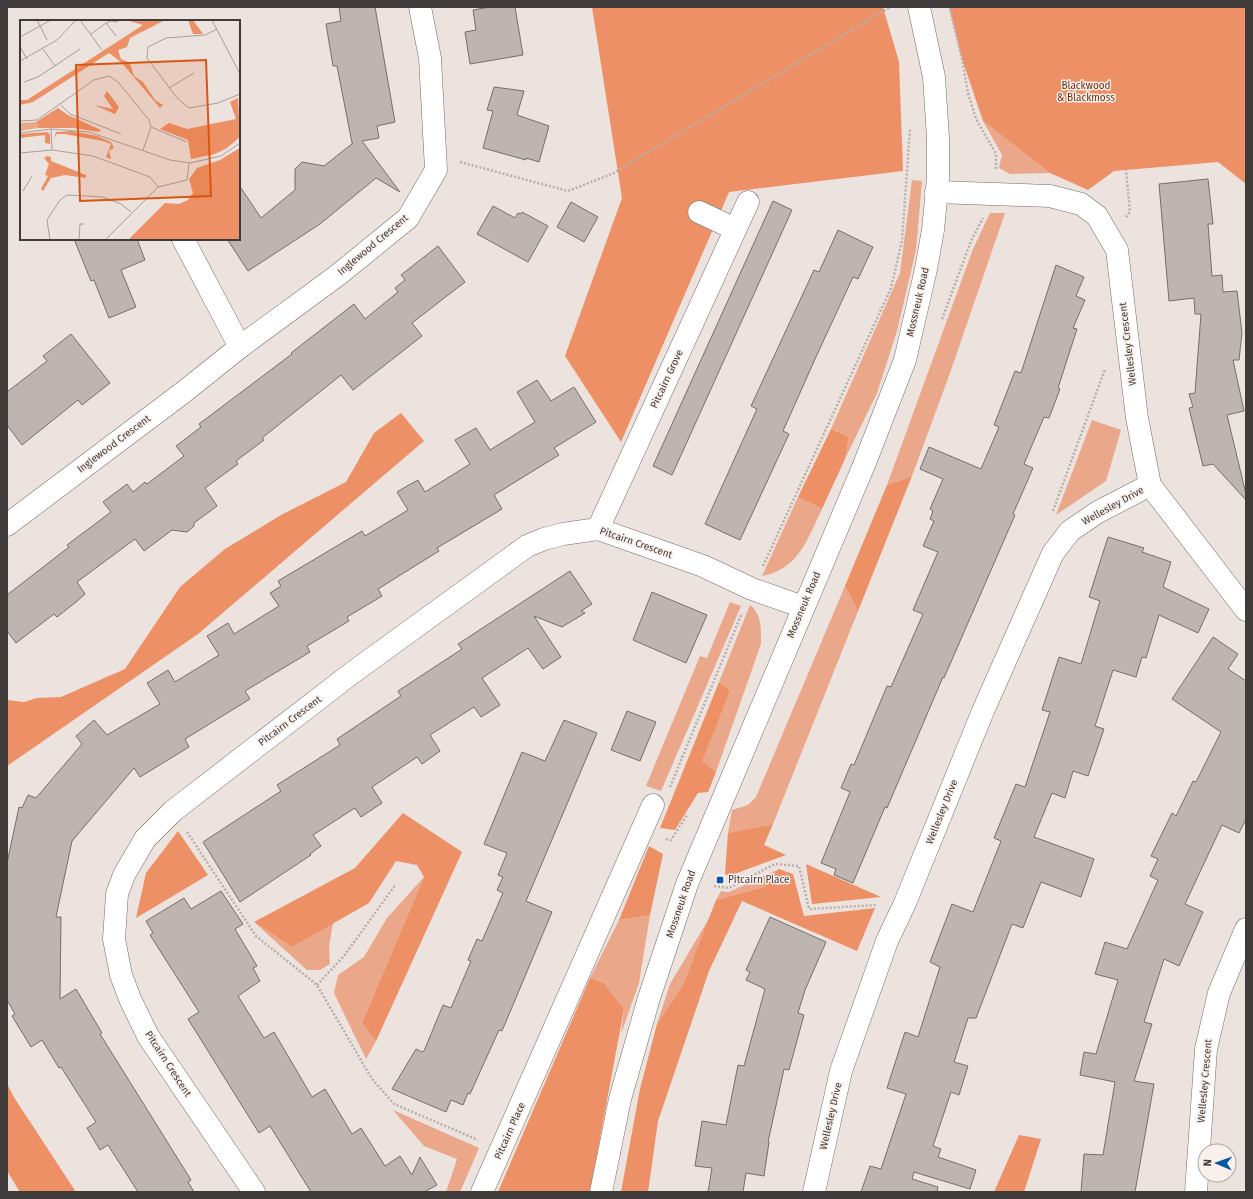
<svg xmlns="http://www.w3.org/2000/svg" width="1253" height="1199" viewBox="0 0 1253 1199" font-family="'Fira Sans',sans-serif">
  <rect width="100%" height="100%" fill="#ece2de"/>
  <!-- green -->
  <g fill="#eba789">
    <polygon points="983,121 1050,173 1010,174 999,168 1002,155"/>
    <polygon points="912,180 922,181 916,250 897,331 877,393 845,459 849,437 831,429 900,273"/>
    <polygon points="990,213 1005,213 950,373 912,476 887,485 973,249"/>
    <polygon points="1092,420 1121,430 1106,481 1056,515"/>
    <path d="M798 497 822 509C807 540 799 569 762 576Z"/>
    <polygon points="845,586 858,611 773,824 728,833 732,810 748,805 756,797"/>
    <polygon points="730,602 741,606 661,791 646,786 700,656 707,658"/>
    <path d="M750 605C762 615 761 629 761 644L716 772 701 761 730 691 719 682Z"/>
    <polygon points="779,869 764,887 716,900 721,891 729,892"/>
    <polygon points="424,877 362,1023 376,1041 366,1059 334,993 338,975 364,957 387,918"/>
    <polygon points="650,915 639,983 621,1034 624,1009 604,983 590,978 619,920"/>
    <polygon points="711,915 683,985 657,1024 670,984"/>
    <polygon points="254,922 292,947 333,923 329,947 330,964 320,970 307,970"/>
    <polygon points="393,1110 479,1148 460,1192 446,1192 457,1159 424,1146"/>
  </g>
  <!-- forest -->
  <g fill="#ee9066">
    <polygon points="592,7 883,7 899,62 903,171 729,192 621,442 565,356 622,198"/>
    <polygon points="949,7 1246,7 1246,184 1218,162 1114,171 1088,190 1050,173 983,121 962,59"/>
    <polygon points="401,413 424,441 198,634 7,766 7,700 24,702 37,698 61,697 125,669 180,587 225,549 281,515 346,482 374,433"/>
    <polygon points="831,429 849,437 845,459 822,509 798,497"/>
    <polygon points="912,476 858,611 845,586 887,485"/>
    <polygon points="719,682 730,691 702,761 716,772 708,792 698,793 675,830 660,828"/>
    <polygon points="403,813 462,852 376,1041 362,1023 424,877 417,865 396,861 369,903 292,947 254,922 355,868"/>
    <polygon points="773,824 764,845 786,855 729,876 725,874 728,833"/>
    <polygon points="178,831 208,875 136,918 146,873"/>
    <polygon points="649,846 663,854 650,915 619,920"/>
    <polygon points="806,864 881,897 812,904"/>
    <polygon points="779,869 793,874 804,916 875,908 857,951 742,901 709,971 658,1121 648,1192 621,1192 640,1089 657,1024 683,985 716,900 764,887"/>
    <polygon points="590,978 604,983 624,1009 590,1192 498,1192"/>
    <polygon points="7,1084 15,1099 76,1192 20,1192 7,1171"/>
    <polygon points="1019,1135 1041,1139 1024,1192 994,1192"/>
  </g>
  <!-- building -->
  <g fill="#beb5b1" stroke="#776e6b">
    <polygon points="339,7 375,7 395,122 377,126 379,138 362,141 400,192 376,178 320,224 248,271 227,239 239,239 239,185 261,218 295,190 295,169 302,162 324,166 353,143 352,143 337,66 333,66 326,24 341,21"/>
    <polygon points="490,7 515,7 523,55 470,64 465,32 476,30 473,10"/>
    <polygon points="494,87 524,91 517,115 549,126 539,162 526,158 526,160 483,148 493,111 487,110"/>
    <polygon points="1208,179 1213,224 1208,224 1212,276 1222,275 1223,292 1237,291 1242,333 1239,360 1233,360 1244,411 1227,415 1246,494 1246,500 1213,464 1203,466 1189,408 1193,407 1189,394 1195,393 1201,314 1195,314 1194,298 1169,301 1159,184"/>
    <polygon points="773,201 792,210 672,475 653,466"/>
    <polygon points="571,202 598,217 584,242 557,227"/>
    <polygon points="493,206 515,218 518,213 521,214 522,212 548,226 528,262 477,234"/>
    <polygon points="838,230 873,247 858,279 853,277 815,359 783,431 789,434 740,540 705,524 757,409 751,406 814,270 819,272"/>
    <polygon points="74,239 137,239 145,260 121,270 136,307 109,318 94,280 91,281"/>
    <polygon points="438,246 465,282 412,323 422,336 353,390 341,375 262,438 264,440 236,461 238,464 205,488 217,506 194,523 194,526 187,532 172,530 144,551 135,539 77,582 85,594 76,602 57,617 54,614 16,643 7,631 7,595 69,547 67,545 111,512 103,502 127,484 133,492 145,482 147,484 184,456 176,446 201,427 199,424 292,354 291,353 354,304 365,319 398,292 395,288 405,280 401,275"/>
    <polygon points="1056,265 1084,277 1076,296 1085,300 1073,328 1077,329 1058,388 1060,389 1049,418 1044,417 1024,464 1033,468 1013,514 1015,515 944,678 943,677 887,808 885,807 853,883 834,875 836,869 821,863 850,792 841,788 851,764 854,765 887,686 891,687 923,614 913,610 938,552 923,546 934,521 930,519 933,511 930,509 943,479 920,469 929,447 981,469 999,427 994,425 1015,371 1021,373"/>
    <polygon points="71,334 110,383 82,405 78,400 22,445 7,425 7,392 47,361 43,356"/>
    <polygon points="537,380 551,401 574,387 596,422 554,448 559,455 494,495 502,509 437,548 439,551 378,589 382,596 347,617 349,621 307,646 310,652 245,691 250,699 185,739 189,747 140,777 134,768 72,841 56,917 61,917 60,999 76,989 102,1033 100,1034 191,1180 188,1182 194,1192 138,1192 108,1145 100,1150 87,1128 96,1122 61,1067 59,1068 42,1040 31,1047 12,1016 15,1014 7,1000 7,863 19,807 22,808 28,795 36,798 82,744 76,736 94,720 107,735 160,704 147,683 168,670 175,682 219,655 207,636 228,623 234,634 279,606 270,593 281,586 278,581 362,531 365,536 408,510 397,492 407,486 418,480 425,492 470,464 455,440 476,428 490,450 535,422 517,392"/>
    <polygon points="1108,537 1144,548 1142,552 1171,562 1163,587 1209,609 1198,633 1159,615 1146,658 1142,657 1136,677 1113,670 1095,726 1104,729 1088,776 1073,771 1065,798 1052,793 1034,837 1094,859 1081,897 1041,882 1023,928 1012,924 976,1018 968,1018 954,1062 968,1066 959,1095 951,1092 933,1146 941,1149 938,1157 976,1170 970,1189 914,1172 912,1179 938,1187 937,1192 861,1192 870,1166 881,1169 906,1094 887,1088 905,1032 918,1037 940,967 930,962 952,904 973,912 1001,841 994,838 1016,784 1025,787 1050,712 1042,710 1059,657 1081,664 1100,601 1089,597"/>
    <polygon points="570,571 592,604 581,611 585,613 562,627 534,616 561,657 543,669 528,648 482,678 500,705 481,717 474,707 430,735 440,751 422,764 417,757 372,787 382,803 361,817 355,808 313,835 321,846 310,854 311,855 240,902 203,842 281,791 277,785 340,745 337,739 401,696 398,691 462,649 458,644"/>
    <polygon points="652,592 707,615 686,663 633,640"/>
    <polygon points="1213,637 1238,654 1228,669 1246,681 1246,819 1239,833 1222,825 1185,904 1203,912 1179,966 1164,959 1144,1022 1152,1024 1134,1081 1154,1084 1135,1192 1081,1192 1084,1154 1103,1155 1115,1082 1080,1075 1084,1052 1096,1054 1118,980 1095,974 1105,942 1127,949 1158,880 1150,876 1158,859 1151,856 1172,813 1176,816 1193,781 1196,782 1221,732 1172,699"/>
    <polygon points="627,711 656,722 640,761 611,750"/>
    <polygon points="564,720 597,733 526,901 552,912 502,1031 499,1030 470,1094 468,1093 463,1105 451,1100 446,1112 392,1089 416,1049 422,1052 424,1051 443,1005 451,1008 471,961 468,960 477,939 482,941 503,893 497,890 503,877 498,875 507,853 484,844 522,752 545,761"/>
    <polygon points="221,891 243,924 235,929 257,966 253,968 260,981 238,996 264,1038 274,1032 312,1097 325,1089 352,1134 361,1128 385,1166 400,1156 412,1175 420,1157 437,1185 424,1192 311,1192 270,1126 259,1133 188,1019 199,1012 150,935 153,933 146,921 184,898 191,909"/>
    <polygon points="770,917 826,942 805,990 798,1013 804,1015 789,1070 784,1069 768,1142 769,1142 764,1176 746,1173 743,1192 708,1192 712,1168 695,1166 702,1121 726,1125 738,1065 744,1066 765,989 746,980 750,972 746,970"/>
  </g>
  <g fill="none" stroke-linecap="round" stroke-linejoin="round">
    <!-- minor casing -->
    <g stroke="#746c68" stroke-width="23">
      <g id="minor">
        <polyline points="936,192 1050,196 1081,204 1097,216 1117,250 1137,418 1150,485 1246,610"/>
        <polyline points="699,212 735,229"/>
        <polyline points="183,239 240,347"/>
        <polyline points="7,525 185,391 240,347 338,275 408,218 436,170 430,58 420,7"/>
        <polyline points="598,529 748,202"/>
        <polyline points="254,1192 148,1036 130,999 121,975 114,939 117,894 124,875 145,839 173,811 352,673 527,546 544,539 563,534 598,529 703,566 752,589 803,607"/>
        <polyline points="482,1192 653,805"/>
        <polyline points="601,1192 620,1099 649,998 687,884 864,465 905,360 926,269 933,230 938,178 938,138 934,77 919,7"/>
        <polyline points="814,1192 841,1071 887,941 905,903 983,711 1053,553 1070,531 1098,512 1150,485"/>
        <polyline points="1196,1192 1206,1049 1219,993 1246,929"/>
      </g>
    </g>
    <!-- path -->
    <g stroke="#b7afac" stroke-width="2.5" stroke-dasharray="2 2" stroke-linecap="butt">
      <polyline points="951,7 951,13 962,59 968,93 976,119 996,154 996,170"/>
      <polyline points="460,162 568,191 614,173 890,7"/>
      <polyline points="1126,217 1130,212 1126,170"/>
      <polyline points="942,319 971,241 983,218"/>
      <polyline points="1053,511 1105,369"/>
      <polyline points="763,566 891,288 902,241 910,129"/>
      <polyline points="670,787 742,613"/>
      <polyline points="187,832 256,936 317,985 372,1079 394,1104 478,1140"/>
      <polyline points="666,839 671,840 687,815"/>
      <polyline points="714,886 729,888 775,864 799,866 809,909 877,905"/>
      <polyline points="317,985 344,956 396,884"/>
    </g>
    <!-- minor -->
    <use href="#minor" stroke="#fff" stroke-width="22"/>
  </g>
  <!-- markers -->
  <rect fill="#0756a5" stroke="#f9efeb" stroke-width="1.5" x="716" y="876" width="8" height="8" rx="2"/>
  <g text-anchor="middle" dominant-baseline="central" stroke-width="3" stroke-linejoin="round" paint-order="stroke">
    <!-- park labels -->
    <g font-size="10" fill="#6b2f11" stroke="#f9efeb">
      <text x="1086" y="86">Blackwood<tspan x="1086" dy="12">&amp; Blackmoss</tspan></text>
    </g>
    <!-- street labels -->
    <g font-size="10" fill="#3f3b3a" stroke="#f9efeb">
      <text transform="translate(373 245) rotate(-40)">Inglewood Crescent</text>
      <text transform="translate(918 302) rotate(-77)">Mossneuk Road</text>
      <text transform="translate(1128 344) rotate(-97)">Wellesley Crescent</text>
      <text transform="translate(667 379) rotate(-65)">Pitcairn Grove</text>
      <text transform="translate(114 444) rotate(-37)">Inglewood Crescent</text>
      <text transform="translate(1113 506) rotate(-29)">Wellesley Drive</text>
      <text transform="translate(636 543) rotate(19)">Pitcairn Crescent</text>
      <text transform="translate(804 605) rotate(-67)">Mossneuk Road</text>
      <text transform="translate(290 721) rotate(-37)">Pitcairn Crescent</text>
      <text transform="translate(942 812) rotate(-68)">Wellesley Drive</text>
      <text transform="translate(681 904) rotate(-71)">Mossneuk Road</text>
      <text transform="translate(168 1064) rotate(57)">Pitcairn Crescent</text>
      <text transform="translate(1205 1081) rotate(-85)">Wellesley Crescent</text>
      <text transform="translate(831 1116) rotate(-77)">Wellesley Drive</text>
      <text transform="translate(510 1131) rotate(-66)">Pitcairn Place</text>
    </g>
    <!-- poi labels -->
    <g font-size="10" fill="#3f3b3a" stroke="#f9efeb" text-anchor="start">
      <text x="728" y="880">Pitcairn Place</text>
    </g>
  </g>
  <!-- overview -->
  <g transform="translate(20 20)">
    <rect width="220" height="220" fill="#ece2de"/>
    <path d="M16 102 18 108 0 111V103Z" fill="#eba789"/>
    <path d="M106 0H145L110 18 107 27 98 30 101 39 110 43 114 56 123 62 135 80 143 85 140 88 102 43 89 33 13 82 0 85V80H7L123 5ZM168 0H173L183 14H173ZM87 71 99 87 95 94 74 85 93 89 84 76ZM218 78 220 117 207 128 195 134 171 139 168 120 140 109 149 103 167 109 216 99 210 82ZM38 88 48 95 81 110 79 112 53 108H18L16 102ZM52 111 77 116 91 122 94 128 89 131 91 139 86 137 91 124 83 121 44 114H37L34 118 36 112ZM27 112 30 114V124L25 123V115L0 118V114ZM220 128V220H108L145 183 159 184 168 180 173 173 169 159 177 148 200 140ZM27 136 31 137V141L66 155V158L45 155 31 158 23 171 21 169 28 156 25 155 29 144 24 138Z" fill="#ee9066"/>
    <path fill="none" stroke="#a79f9c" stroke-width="1" d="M17 0 27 20M60 0 82 30M192 0 220 54M86 3 91 1 98 2M197 9 185 15 146 18 128 27 127 38 157 78 169 88 198 83 220 74M71 14 86 3 96 16M0 17 31 0M0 27 7 39M23 29 35 46M0 41 37 20 56 0M4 62 18 57 60 29M149 68 174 53M41 85 50 94 101 114M0 101 17 100 74 60 89 56 98 62 129 100 131 107 123 130M131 107 167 122M31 109 32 130M0 113 31 109 69 112 150 140 170 143 201 136 220 123M0 133 32 130 73 136 130 157 138 167M3 171 12 156M30 220 27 200 40 180 47 175 83 177 101 184 111 192M59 220 60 204H64M85 220 138 167 167 160 169 143"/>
    <path fill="#d75611" fill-opacity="0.15" stroke="#d75611" stroke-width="2" d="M186 40 191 176 60 181 56 45Z"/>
    <rect width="220" height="220" fill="none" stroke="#3f3b3a" stroke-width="2"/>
  </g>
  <!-- border -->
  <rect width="1253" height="1199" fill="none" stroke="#3f3b3a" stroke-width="16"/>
  <!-- north arrow -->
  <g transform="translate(1217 1163) rotate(272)"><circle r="19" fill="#f9efeb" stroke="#afa7a4"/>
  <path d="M0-3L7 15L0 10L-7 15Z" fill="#0756a5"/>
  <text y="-6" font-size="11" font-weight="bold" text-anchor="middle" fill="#3f3b3a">N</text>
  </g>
</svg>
